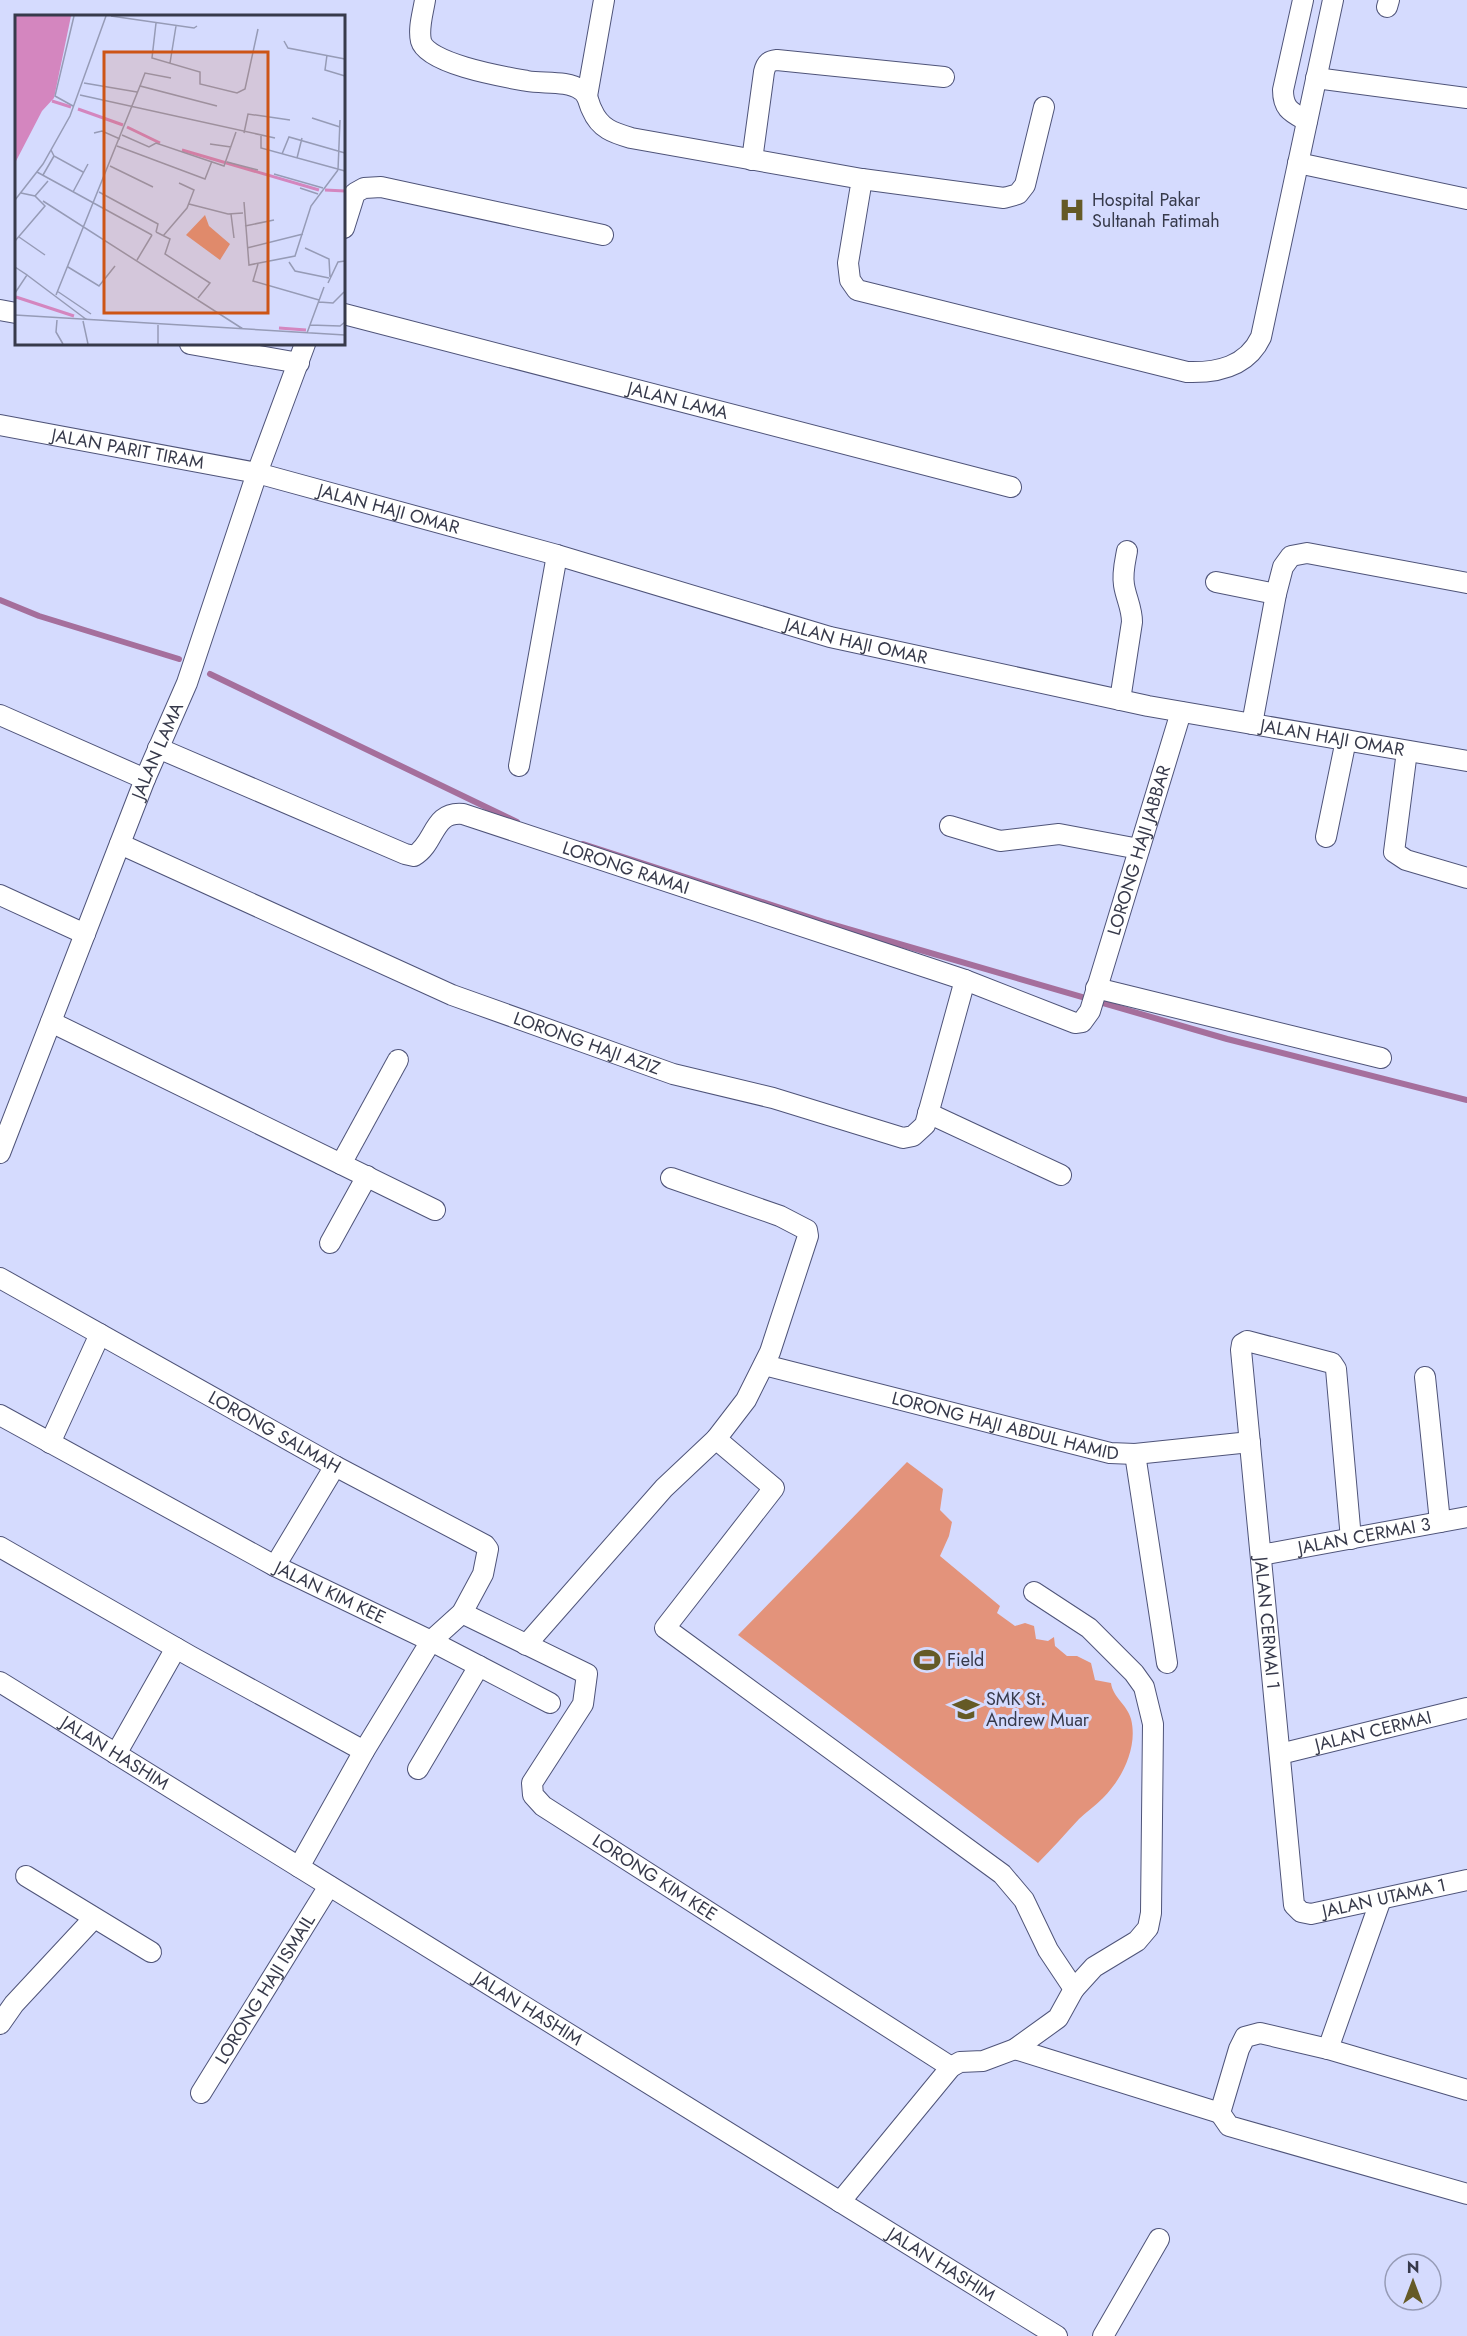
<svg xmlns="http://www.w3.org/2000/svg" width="1467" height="2336" viewBox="0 0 1467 2336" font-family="Jost,sans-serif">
  <rect width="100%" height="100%" fill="#d5dbfe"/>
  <!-- green -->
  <path fill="#e3937b" d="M907 1462 943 1489 940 1510 952 1522 949 1536 940 1556 1000 1606 997 1613 1015 1626 1025 1623 1034 1626 1036 1639 1048 1641 1054 1637 1055 1646 1067 1656H1077L1091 1663 1095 1680 1111 1683C1113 1698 1127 1704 1131 1719 1138 1746 1123 1778 1103 1798 1095 1806 1086 1812 1079 1819 1065 1834 1052 1849 1038 1863L738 1635Z"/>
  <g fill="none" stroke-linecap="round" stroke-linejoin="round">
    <!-- stream -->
    <g stroke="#a56f9c" stroke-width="6">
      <polyline points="0,600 39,616 179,659"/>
      <polyline points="210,674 517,822"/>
      <polyline points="583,844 827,923 1227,1039 1467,1100"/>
    </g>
    <!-- minor casing -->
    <g stroke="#4f5479" stroke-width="22">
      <g id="minor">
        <path d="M425 0C423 13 418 28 421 41 427 64 505 77 527 81 543 84 567 80 581 90 589 95 588 103 592 110 600 129 614 133 631 138L862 179 848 263 850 280 857 290 1187 372C1217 373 1247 367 1261 337L1333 0"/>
        <path d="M1303 0 1283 90C1283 109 1291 112 1307 121"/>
        <polyline points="1387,7 1389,0"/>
        <polyline points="1316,78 1467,98"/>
        <polyline points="587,96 604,0"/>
        <path d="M752 160 764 72C766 63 769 61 777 60L944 77"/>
        <polyline points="1298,163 1467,199"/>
        <polyline points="862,179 1004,198 1018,194 1025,185 1044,107"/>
        <polyline points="344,228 355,193 364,188 381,187 603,235"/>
        <polyline points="0,310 16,313"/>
        <path id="s1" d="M344 314 1011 487"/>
        <polyline points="190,344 299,363"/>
        <path id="s2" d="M0 425 257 473 557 555 830 637 1148 706 1467 761"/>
        <polyline points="1216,582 1276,594"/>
        <path d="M1120 700 1132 622C1132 608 1126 598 1124 585 1122 573 1125 562 1127 551"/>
        <polyline points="0,715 145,779"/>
        <polyline points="1252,724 1276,594 1283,567 1291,556 1307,553 1467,583"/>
        <path id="s3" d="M158 748 405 854 414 856C436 843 432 811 463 814L965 980 1075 1023 1082 1022 1090 1011 1181 712"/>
        <polyline points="1407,751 1394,852 1406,860 1467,878"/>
        <polyline points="519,766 557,555"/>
        <polyline points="950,826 1000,841 1059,834 1139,849"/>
        <polyline points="1326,837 1346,740"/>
        <path id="s4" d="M120 844 452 995 673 1074 773 1098 903 1138 913 1136 925 1125 965 980"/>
        <polyline points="0,895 85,934"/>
        <polyline points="1096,988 1381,1058"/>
        <polyline points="51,1022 435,1210"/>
        <polyline points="928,1113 1061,1175"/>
        <path id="s5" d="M0 1153 145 779 187 683 257 473 305 344"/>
        <polyline points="341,1164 398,1060"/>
        <polyline points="330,1243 367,1176"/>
        <path id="s6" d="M0 1278 335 1466 485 1545 488 1549 483 1574 462 1613 431 1641 364 1751 299 1867"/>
        <path id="s7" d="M764 1365 1110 1453 1135 1454 1250 1442"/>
        <polyline points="1425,1377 1440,1522"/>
        <path id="s8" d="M0 1415 275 1566 431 1641 550 1703"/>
        <polyline points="716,1439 774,1488 665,1628 1002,1874 1024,1900 1048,1950 1074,1989"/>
        <polyline points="50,1443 100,1334"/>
        <polyline points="1135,1454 1167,1663"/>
        <path id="s9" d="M1351 1539 1336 1369 1332 1363 1247 1341 1242 1344 1241 1350 1294 1905 1301 1912 1311 1914 1467 1880"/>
        <polyline points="0,1547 190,1656 364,1751"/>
        <path id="s10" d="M1261 1555 1467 1517"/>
        <polyline points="275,1566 335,1466"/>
        <path id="s11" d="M462 1613 587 1674 583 1704 532 1783 533 1795 543 1806 951 2067"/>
        <polyline points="526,1645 664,1488 716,1439 746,1400 770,1352 808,1236 807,1230 780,1216 671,1178"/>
        <path id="s12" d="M0 1682 1057 2336"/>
        <polyline points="116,1754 176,1648"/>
        <path id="s13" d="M1280 1754 1467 1708"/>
        <polyline points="418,1769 479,1666"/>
        <polyline points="26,1876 151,1952"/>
        <polyline points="0,2024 14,2004 94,1918"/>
        <polyline points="1015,2049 1220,2113"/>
        <polyline points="1328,2049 1381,1899"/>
        <polyline points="1467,2090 1328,2049 1260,2033 1245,2037 1239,2049 1220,2113 1229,2126 1467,2194"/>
        <path id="s14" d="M201 2093 329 1886"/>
        <polyline points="840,2202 951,2067 960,2062 983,2061 1015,2049 1058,2018 1074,1989 1094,1967 1137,1941 1148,1928 1151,1913 1153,1724 1144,1687 1134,1673 1089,1628 1034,1592"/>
        <polyline points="1103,2336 1159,2239"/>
      </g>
    </g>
    <!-- minor -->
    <use href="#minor" stroke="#fff" stroke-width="20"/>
  </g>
  <!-- icons -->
  <defs>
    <g id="hospital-bare" transform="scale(2.07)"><path d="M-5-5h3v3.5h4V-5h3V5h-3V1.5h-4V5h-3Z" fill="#655a26" stroke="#d5dbfe" stroke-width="2.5" paint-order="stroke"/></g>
    <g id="stadium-bare" transform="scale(2.07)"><path d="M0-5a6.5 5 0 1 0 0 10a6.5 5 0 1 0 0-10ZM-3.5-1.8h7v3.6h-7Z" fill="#655a26" stroke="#d5dbfe" stroke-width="2.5" paint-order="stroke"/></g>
    <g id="school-bare" transform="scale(2.07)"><path d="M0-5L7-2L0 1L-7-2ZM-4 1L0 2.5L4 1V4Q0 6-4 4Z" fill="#655a26" stroke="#d5dbfe" stroke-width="2.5" paint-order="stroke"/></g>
  </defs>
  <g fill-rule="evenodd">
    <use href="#hospital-bare" x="1072" y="210"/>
    <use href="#stadium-bare" x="927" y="1660"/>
    <use href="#school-bare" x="966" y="1709"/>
  </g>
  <g text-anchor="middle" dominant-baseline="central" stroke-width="6" stroke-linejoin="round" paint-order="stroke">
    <!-- poi labels -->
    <g font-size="18" fill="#373a4b" stroke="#d5dbfe" text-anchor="start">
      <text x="1092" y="200">Hospital Pakar<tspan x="1092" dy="21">Sultanah Fatimah</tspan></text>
      <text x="947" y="1660">Field</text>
      <text x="986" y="1699">SMK St.<tspan x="986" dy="21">Andrew Muar</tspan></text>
    </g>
    <!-- street labels -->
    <g font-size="18" fill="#373a4b" stroke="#d5dbfe">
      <text stroke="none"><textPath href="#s1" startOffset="345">JALAN LAMA</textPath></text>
      <text stroke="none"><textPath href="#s2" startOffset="130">JALAN PARIT TIRAM</textPath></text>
      <text stroke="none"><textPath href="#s2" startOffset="398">JALAN HAJI OMAR</textPath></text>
      <text stroke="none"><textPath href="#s2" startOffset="884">JALAN HAJI OMAR</textPath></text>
      <text stroke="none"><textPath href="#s2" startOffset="1370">JALAN HAJI OMAR</textPath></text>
      <text stroke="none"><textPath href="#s5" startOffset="432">JALAN LAMA</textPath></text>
      <text stroke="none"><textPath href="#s3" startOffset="1182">LORONG HAJI JABBAR</textPath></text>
      <text stroke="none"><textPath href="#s3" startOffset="518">LORONG RAMAI</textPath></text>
      <text stroke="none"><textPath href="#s4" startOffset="508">LORONG HAJI AZIZ</textPath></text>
      <text stroke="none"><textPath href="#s7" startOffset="249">LORONG HAJI ABDUL HAMID</textPath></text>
      <text stroke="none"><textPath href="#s6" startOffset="315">LORONG SALMAH</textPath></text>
      <text stroke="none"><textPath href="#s10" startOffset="105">JALAN CERMAI 3</textPath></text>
      <text stroke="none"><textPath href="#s8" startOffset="375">JALAN KIM KEE</textPath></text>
      <text stroke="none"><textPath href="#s9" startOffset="552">JALAN CERMAI 1</textPath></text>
      <text stroke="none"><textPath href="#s13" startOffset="96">JALAN CERMAI</textPath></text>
      <text stroke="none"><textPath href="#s12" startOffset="135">JALAN HASHIM</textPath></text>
      <text stroke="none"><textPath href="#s11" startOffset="423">LORONG KIM KEE</textPath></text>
      <text stroke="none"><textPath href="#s9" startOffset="930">JALAN UTAMA 1</textPath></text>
      <text stroke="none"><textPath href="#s14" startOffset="122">LORONG HAJI ISMAIL</textPath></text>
      <text stroke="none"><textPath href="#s12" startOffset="621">JALAN HASHIM</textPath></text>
      <text stroke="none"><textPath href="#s12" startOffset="1107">JALAN HASHIM</textPath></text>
    </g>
  </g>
  <!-- overview -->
  <g transform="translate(15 15)">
    <rect width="330" height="330" fill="#d5dbfe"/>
    <path d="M190 200 194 211 215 229 205 245 171 220Z" fill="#e3937b"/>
    <path d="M0 1H56L39 83 27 96 0 148Z" fill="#d486bf"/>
    <path fill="none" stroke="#d486bf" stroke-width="3" d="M37 86 56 92M63 94 108 110M112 112 145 128M167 135 304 175M310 175 330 176M1 282 59 301M264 313 291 315"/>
    <path fill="none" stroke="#969bb6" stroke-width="1.5" d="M96 1 179 13 182 11M141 8 137 43 185 57V69L222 78 230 74 243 14M269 26 273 33 330 44M312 40 310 55 330 61M155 48 161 11M69 68 122 77M125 71 130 58 156 63M65 80 260 123M58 91 40 81 59 1M297 103 325 112M79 118 87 116 105 124M229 118 233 99 275 105M107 120 134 132 141 128 209 151 221 117M246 121V133L330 156M195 129 216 132M102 131 190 164 197 146M36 135 39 141 68 157M267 139 274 122 330 138M282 143 287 123M212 147 243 155M95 151 138 172M323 155 325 105M22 157 137 220M259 159 308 173M28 160 39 141M285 173 303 179M58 177 73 149M84 177 143 209 141 217M20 181 33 166M0 185 28 149 55 101 91 1M28 186 228 314M229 187 234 250 280 241 296 191 323 155M174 189 213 199 228 198M216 199 219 223M230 211 259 205M141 217 155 224 150 239 195 268 183 283M148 221 172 193 179 175 164 168M4 222 30 240M0 226 30 191 20 181 6 178M232 233 288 219M290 233 314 244 315 262M122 245 137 220M274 247 280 256 314 263M243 249 238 266 304 285M0 252 12 260 0 278M53 252 84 271 100 251M12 260 72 305M313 268 323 247 330 246M42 276 76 299M41 280 125 71 202 91M304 287 318 288 329 277M0 300 330 320M42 305 41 317 48 329M68 306 73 329M295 310 325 311 330 307M292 318 309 272M143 329V310"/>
    <path fill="#cd5415" fill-opacity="0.15" stroke="#cd5415" stroke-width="3" d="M89 37H253V298H89Z"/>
    <rect width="330" height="330" fill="none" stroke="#373a4b" stroke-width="3"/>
  </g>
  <!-- north arrow -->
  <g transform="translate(1413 2282)"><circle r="28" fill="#d5dbfe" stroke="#969bb6" stroke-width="1.5"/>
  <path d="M0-4.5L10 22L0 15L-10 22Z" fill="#655a26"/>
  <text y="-9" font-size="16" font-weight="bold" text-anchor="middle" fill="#373a4b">N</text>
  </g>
</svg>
